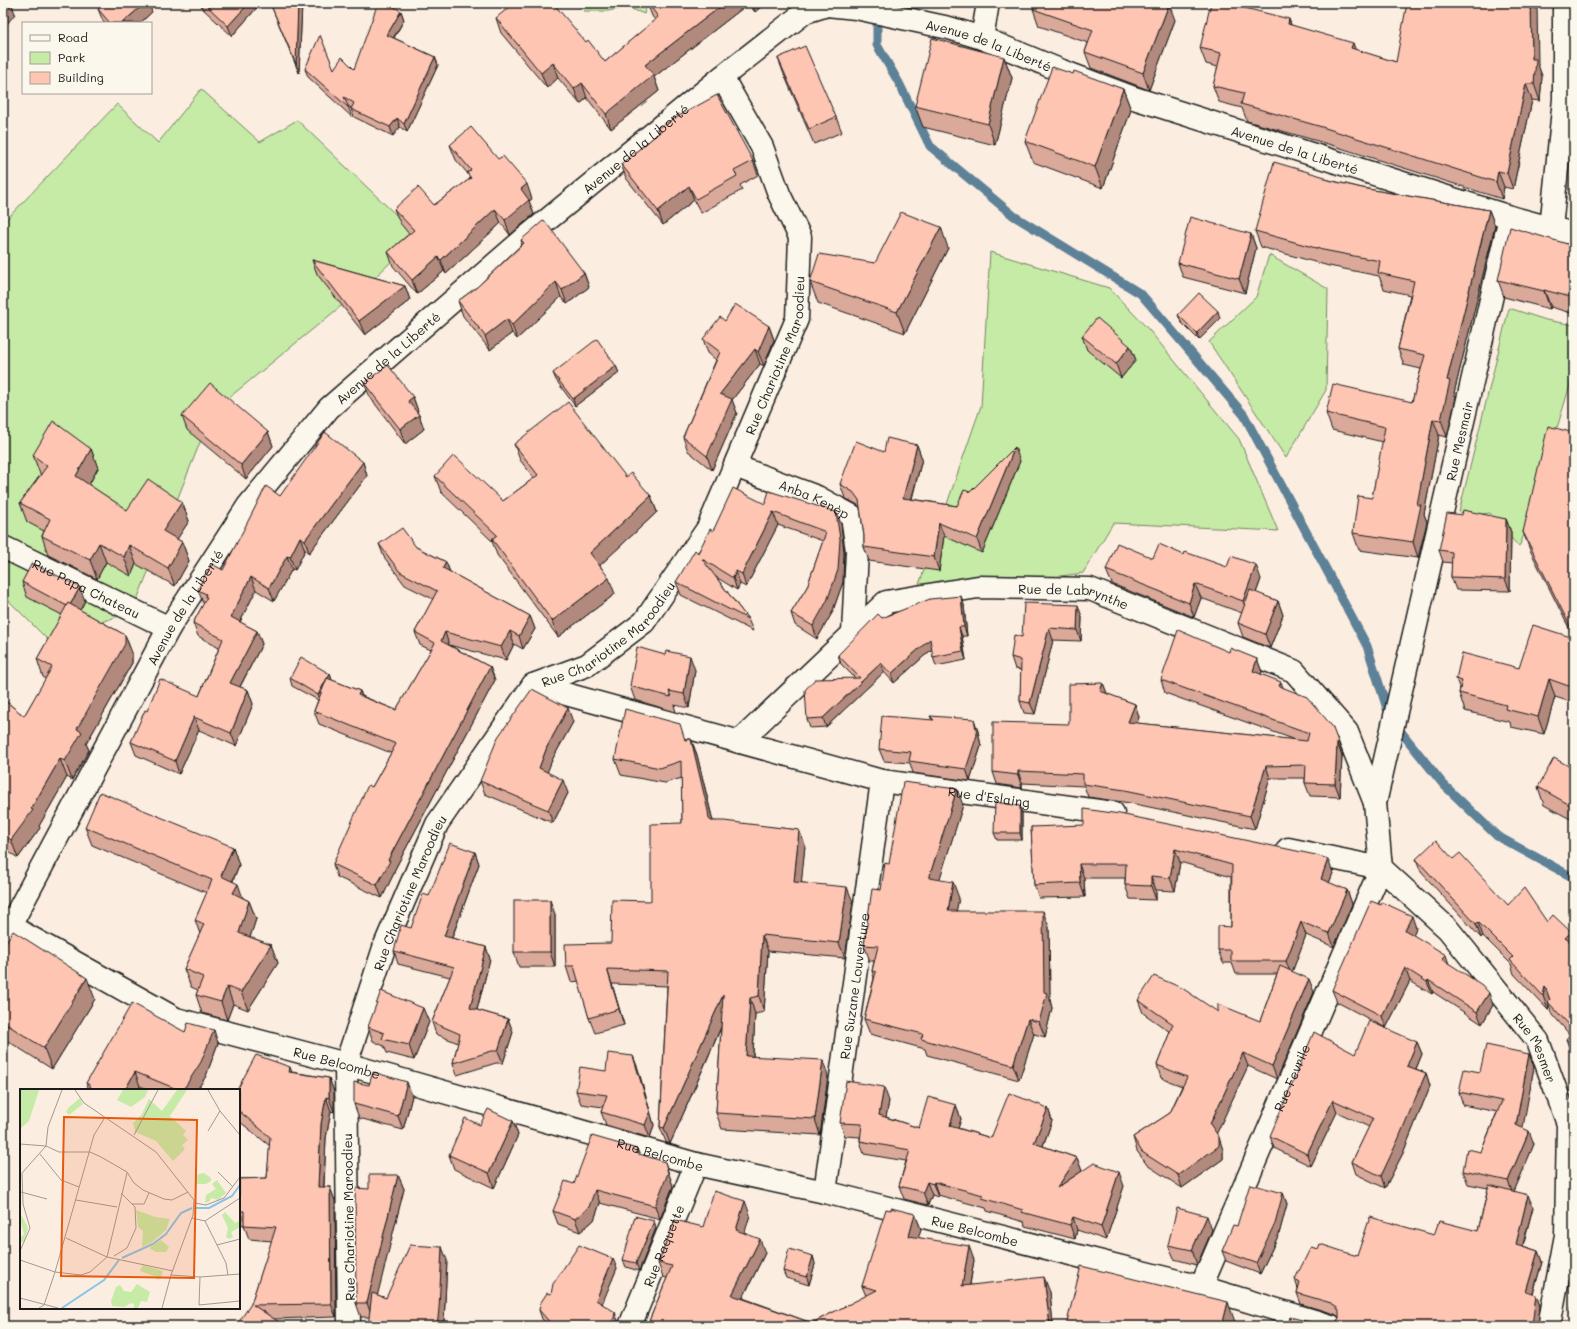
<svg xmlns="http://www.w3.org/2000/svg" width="1577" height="1329" viewBox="0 0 1577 1329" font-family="Mali,sans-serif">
  <rect width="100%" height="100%" fill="#fcede1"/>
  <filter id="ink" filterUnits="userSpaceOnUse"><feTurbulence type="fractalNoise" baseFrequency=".025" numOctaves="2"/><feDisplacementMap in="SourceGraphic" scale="8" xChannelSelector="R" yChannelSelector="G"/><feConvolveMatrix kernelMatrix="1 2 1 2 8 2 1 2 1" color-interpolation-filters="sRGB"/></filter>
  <g filter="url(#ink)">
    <!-- green -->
    <g fill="#c6eba6" stroke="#718461">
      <polygon points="577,3 647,3 644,14 627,7 608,11 584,11"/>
      <polygon points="201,89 260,142 297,120 418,236 368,284 220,405 203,435 132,612 47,639 3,595 3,223 117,104 158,143"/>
      <polygon points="990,252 1109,288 1149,330 1239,439 1278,531 1113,523 1083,573 915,596 981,406"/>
      <polygon points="1269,255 1328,289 1326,390 1286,458 1209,342 1256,297"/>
      <polygon points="1509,308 1546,320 1574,325 1574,372 1526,530 1519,547 1490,513 1474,515 1459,512"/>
    </g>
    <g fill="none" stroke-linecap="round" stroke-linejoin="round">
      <!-- stream -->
      <polyline stroke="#5d8196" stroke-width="9" points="877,12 877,45 899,83 930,146 1014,216 1141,294 1244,415 1367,646 1390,718 1443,784 1497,836 1574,878"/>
      <!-- minor casing -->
      <g stroke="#1c1c1c" stroke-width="25">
        <g id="minor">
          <polyline points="982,38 988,3"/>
          <polyline points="1551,228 1574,234"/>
          <path id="s1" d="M735 466 817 497 852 516 857 551 853 633"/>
          <path id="s2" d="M3 547 169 628"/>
          <path id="s3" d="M533 685 882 781 1113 813"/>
          <path id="s4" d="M739 742 886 602 978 587 1090 589 1294 671 1347 732 1375 803"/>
          <polyline points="1288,849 1381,868"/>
          <path id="s5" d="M1381 868 1448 929 1538 1041 1568 1124 1566 1235 1549 1326"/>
          <path id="s6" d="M10 926 176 1019 346 1064 696 1164 825 1192 1201 1287 1331 1326"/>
          <path id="s7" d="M825 1192 882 781"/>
          <path id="s8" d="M1201 1287 1381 868 1375 803 1510 217"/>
          <path id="s9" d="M349 1326 346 1064 385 945 437 824 533 685 587 665 644 622 708 528 797 319 800 237 779 194 762 147 722 77"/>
          <path id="s10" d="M630 1326 696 1164"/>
        </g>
      </g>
      <!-- major casing -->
      <g stroke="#1c1c1c" stroke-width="25">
        <g id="major">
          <path id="s11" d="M3 936 10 926 169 628 248 506 329 408 524 239 722 77 805 12 827 5 856 8 949 28 982 38 1062 71 1134 98 1510 217 1551 228 1564 99V3"/>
        </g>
      </g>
      <!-- minor -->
      <use href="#minor" stroke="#fbf7ec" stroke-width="22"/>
      <!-- major -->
      <use href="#major" stroke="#fbf7ec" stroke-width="22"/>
    </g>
    <!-- wall -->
    <g fill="#daa99a" stroke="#1c1c1c">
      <polygon points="200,3 261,3 232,36 202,8"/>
      <polygon points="270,3 302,3 299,73"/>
      <polygon points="647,3 765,3 755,12 748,4 654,77 659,91 611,129 587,98 580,104 558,78 547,88 501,33 496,18 586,42 605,62 655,20 652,16"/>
      <polygon points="98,9 152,12 140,23 104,23 103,21"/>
      <polygon points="1033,9 1175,20 1149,90 1091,68 1085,52 1088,43 1039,26"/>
      <polygon points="401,11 404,20 394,38 435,57 438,65 407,132 400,127 393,136 354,117 351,109 351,108 348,106 352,117 308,77 305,69 354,69"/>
      <polygon points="1289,19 1291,25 1355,50 1396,62 1538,65 1542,76 1540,101 1532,100 1513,189 1504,187 1502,199 1328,144 1247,121 1242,108 1219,102 1213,86 1218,67 1206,64 1200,48"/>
      <polygon points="1004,57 1012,78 995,145 923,127 915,106"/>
      <polygon points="778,58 836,117 842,132 814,144 783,72"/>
      <polygon points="1073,74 1123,89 1131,110 1103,188 1033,162 1025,141"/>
      <polygon points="657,128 753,161 758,175 740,185 742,190 701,213 694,200 663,225 626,178 621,164 659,133"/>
      <polygon points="450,145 532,199 529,201 534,214 510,235 501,223 446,274 444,271 417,294 393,266 388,252 409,234 400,223 394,209 434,205 470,179 468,174 456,160"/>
      <polygon points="1325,179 1362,188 1489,210 1495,226 1454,393 1456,397 1447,437 1439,435 1424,514 1427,522 1418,558 1359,550 1353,533 1372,498 1383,442 1332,430 1326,413 1412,402 1421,369 1404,365 1398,349 1410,295 1384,289 1379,276 1329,266 1261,247 1255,231"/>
      <polygon points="1251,234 1256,248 1245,293 1183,277 1178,263"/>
      <polygon points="521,240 584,273 589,287 567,304 561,297 517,339 512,333 490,350 463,316 458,301 477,287 522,244"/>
      <polygon points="1574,246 1574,314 1551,307 1550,309 1504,297 1498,280"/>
      <polygon points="948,248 905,333 818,303 810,282 875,263"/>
      <polygon points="312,260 405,286 410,300 365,335 317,274"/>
      <polygon points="1178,315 1220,319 1199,340 1181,322"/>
      <polygon points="725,321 769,326 774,340 764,366 760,364 732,400 737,413 712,470 688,451 683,437 716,360 708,353 703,339"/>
      <polygon points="1082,336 1130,346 1136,360 1121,378 1087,350"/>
      <polygon points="616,366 619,373 575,406 556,380 553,373"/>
      <polygon points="364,383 413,397 418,411 417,412 419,415 424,429 405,444 370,397"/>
      <polygon points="182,416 268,432 273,446 246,479 187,430"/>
      <polygon points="1574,433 1574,703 1555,697 1544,734 1511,727 1510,722 1465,711 1459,693 1460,690 1456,679 1519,668 1574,638 1530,550 1523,532"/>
      <polygon points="514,444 626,477 651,496 657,512 600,565 615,594 558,637 497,555 492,541 441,492 435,476 503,501 534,478 520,460"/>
      <polygon points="917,445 922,459 912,499 957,506 970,492 1020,461 982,553 944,536 939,571 869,561 864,547 864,536 860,508 858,505 845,498 840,484 884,452"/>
      <polygon points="91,449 98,468 89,485 127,510 182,502 189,521 177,539 182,542 189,561 175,586 136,564 131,576 106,562 97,579 48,555 42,536 44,531 27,522 20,503 41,474 40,474 33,455"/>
      <polygon points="363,462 367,476 309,553 305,550 295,570 292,569 274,601 256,590 240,622 257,631 262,644 240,687 248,690 253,704 236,746 199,730 179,774 136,755 131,742 147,711 199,696 219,648 198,636 193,623 204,603 203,603 198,590 223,570 280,496"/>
      <polygon points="765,504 836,512 841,524 844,552 843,582 832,613 817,639 795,625 791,613 807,587 823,541 778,525 746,587 740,584 737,590 716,577 748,619 753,631 681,595 676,582 713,531"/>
      <polygon points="1462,515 1506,519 1511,532 1510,591 1456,590 1451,577 1452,563 1443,562 1439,550"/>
      <polygon points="379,544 416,547 446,562 450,572 530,616 535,629 523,649 514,644 506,660 449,645 490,667 495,680 394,871 394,873 382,898 337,877 333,864 372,787 391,753 319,724 314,711 318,700 292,686 290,678 330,674 332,680 360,691 362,696 396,710 431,650 420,645 415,632 433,599 405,585 384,557"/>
      <polygon points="1184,555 1261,579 1256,593 1278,601 1283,615 1270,648 1243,637 1238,623 1242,613 1201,598 1194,617 1112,584 1106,570 1153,558"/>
      <polygon points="22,582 85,601 80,610 125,635 132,653 132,663 86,744 89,750 72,780 67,777 39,826 40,828 18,858 3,848 3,699 24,716 46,679 43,677 37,659 62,615 27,597"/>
      <polygon points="961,596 964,605 967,636 962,636 966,660 936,666 933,657 932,649 894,683 884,672 826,727 810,728 807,719 855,678 841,664 838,655 882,618"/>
      <polygon points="1082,617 1081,641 1053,640 1035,714 1024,713 1020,701 1021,670 1015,669 1011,657 1022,637"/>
      <polygon points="1229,652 1257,659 1262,672 1261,674 1283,688 1339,744 1343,756 1342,756 1340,797 1310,796 1305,783 1305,778 1270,778 1255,829 1130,803 1088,797 1084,786 1022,783 1022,788 997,784 993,772 1069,724 1103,683 1107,694 1135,704 1139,717 1137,723 1296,740 1165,693 1161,680"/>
      <polygon points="695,670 689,708 674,705 676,712 635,700 630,686"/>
      <polygon points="930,716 978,731 981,746 970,781 913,773 910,763 884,761 879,749 932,720"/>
      <polygon points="573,722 552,760 547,772 568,793 553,823 485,794 480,781"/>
      <polygon points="686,739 691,739 697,755 713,821 799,830 805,845 801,882 853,902 845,958 768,951 764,1012 755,1014 753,1056 828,1076 820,1135 722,1129 716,1113 721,1028 670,1144 666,1142 660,1127 667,986 612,984 624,1025 595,1033 589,1018 579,981 571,982 566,966 611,943 651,901 682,823 682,778 665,783 621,775 615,759"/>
      <polygon points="1574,769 1574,821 1544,805 1538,787"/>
      <polygon points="963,805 939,880 959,898 956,911 1049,927 1050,1000 1052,1008 1045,1037 1034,1034 1019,1080 927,1055 925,1049 870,1034 864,1019 874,978 872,971 874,961 870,961 864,945 881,890 889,864"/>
      <polygon points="1020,806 1022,813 1022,840 997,840 994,833"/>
      <polygon points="85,827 233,847 239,865 233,881 243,898 249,901 256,919 250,937 271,945 278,963 248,1010 233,1004 227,1020 202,1013 196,995 198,990 191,987 184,969 200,934 195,920 207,893 92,845"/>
      <polygon points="1031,827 1333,873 1329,883 1347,890 1352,904 1334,947 1306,935 1292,972 1314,992 1277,1079 1248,1066 1216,1134 1223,1150 1223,1159 1182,1188 1147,1165 1137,1151 1133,1137 1170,1113 1182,1086 1161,1078 1157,1065 1170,1032 1143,1013 1138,1000 1218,1012 1260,1021 1277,974 1236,974 1232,963 1223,963 1218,950 1231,927 1231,877 1180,862 1175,891 1156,890 1156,900 1130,899 1125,885 1125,878 1084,878 1085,897 1039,898 1034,885"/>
      <polygon points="475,852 479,864 452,938 486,947 490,959 477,1010 508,1019 513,1032 503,1063 496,1063 457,1075 453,1063 458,1043 436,1034 432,1022 450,977 398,964 394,951 411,928 429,896"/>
      <polygon points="1416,859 1453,859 1508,905 1547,922 1574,940 1574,1055 1571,1053 1566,1039 1570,1035 1553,1015 1549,1005 1548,1010 1514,974 1511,964 1483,936 1481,938 1421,872"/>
      <polygon points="555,914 555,967 519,967 514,952"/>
      <polygon points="1416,928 1413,935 1449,964 1493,1005 1482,1024 1433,992 1432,994 1410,981 1386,1028 1337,1002 1332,990"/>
      <polygon points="3,947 95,999 52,1069 3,1038"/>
      <polygon points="429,1022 414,1060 387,1053 384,1046 373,1041 368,1027"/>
      <polygon points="185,1032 218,1043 206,1076 197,1090 150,1090 140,1086 89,1089 86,1083"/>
      <polygon points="1417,1042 1422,1054 1416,1069 1426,1073 1430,1086 1403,1153 1385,1188 1356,1174 1352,1162 1369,1127 1337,1112 1311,1166 1274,1148 1270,1136 1355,1054"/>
      <polygon points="1529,1054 1534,1067 1522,1128 1534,1144 1514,1191 1533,1207 1523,1246 1538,1251 1542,1262 1533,1294 1536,1295 1540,1306 1538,1326 1331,1326 1335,1324 1339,1318 1339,1317 1335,1314 1301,1304 1297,1293 1298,1289 1295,1279 1318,1249 1357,1256 1434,1235 1478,1231 1488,1188 1468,1184 1463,1171 1481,1152 1497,1112 1463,1105 1459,1092 1480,1072"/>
      <polygon points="633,1056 638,1069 654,1125 650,1138 606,1125 601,1112 603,1107 581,1104 576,1091 606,1071"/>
      <polygon points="292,1072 329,1078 334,1092 334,1112 331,1111 326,1138 324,1187 330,1187 335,1201 336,1317 274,1319 251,1304 272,1241 249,1239 244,1225 239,1224 239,1179 267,1178 270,1146 239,1121 239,1090"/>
      <polygon points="369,1085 412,1096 403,1130 359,1118 354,1104"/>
      <polygon points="889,1101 886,1117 919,1128 956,1105 961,1119 958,1128 991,1138 1048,1108 1052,1121 1043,1146 1077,1158 1082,1171 1124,1186 1106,1240 1077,1230 1075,1239 1025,1226 1024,1222 987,1211 986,1208 938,1195 938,1197 932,1195 928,1205 904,1199 899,1186 906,1161 864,1154 860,1141 860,1137 845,1136 840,1123"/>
      <polygon points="513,1121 518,1135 494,1188 454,1169 449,1155 480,1125"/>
      <polygon points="637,1149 639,1154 669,1175 673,1186 660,1219 600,1203 594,1220 580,1232 558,1224 553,1211 574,1184"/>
      <polygon points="398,1175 404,1189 377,1295 386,1298 447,1260 444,1322 369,1317 361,1317 356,1303 369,1189"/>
      <polygon points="1283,1193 1287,1204 1279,1234 1260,1274 1226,1261 1222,1251 1237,1226"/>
      <polygon points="891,1210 915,1214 921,1229 918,1237 974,1260 970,1285 1050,1292 1053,1326 647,1326 667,1278 663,1277 658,1263 703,1227 750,1215 744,1233 765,1253 743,1298 812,1323 866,1296 862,1286"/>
      <polygon points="654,1221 656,1228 639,1271 626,1267 623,1260"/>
      <polygon points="1212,1230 1197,1265 1174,1259 1168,1245"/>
      <polygon points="813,1256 815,1264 809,1285 786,1278 783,1271"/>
      <polygon points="617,1268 602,1303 618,1321 618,1326 548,1326 542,1319 539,1310 551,1294"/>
      <polygon points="1574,1299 1574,1321 1571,1312"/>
    </g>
    <!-- shaded-wall -->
    <g fill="#b28a7d" stroke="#1c1c1c">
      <polygon points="3,3 13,3 12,4 15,14 3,29"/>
      <polygon points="145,3 149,3 152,12 140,23 122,23"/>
      <polygon points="249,3 261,3 232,36 228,26"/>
      <polygon points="298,3 302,3 299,73 296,64"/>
      <polygon points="725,3 748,3 748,4 654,77 659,91 611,129 606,114 645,65"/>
      <polygon points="752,3 765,3 755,12"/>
      <polygon points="1531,3 1537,3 1538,65 1542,76 1540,101 1534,84 1532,59"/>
      <polygon points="1169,4 1175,20 1149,90 1143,73"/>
      <polygon points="401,11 404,20 390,43 387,35"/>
      <polygon points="1289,19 1295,36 1288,24"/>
      <polygon points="1353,43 1359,59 1351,48"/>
      <polygon points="435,57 438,65 407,132 404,124"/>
      <polygon points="1004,57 1012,78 995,145 988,124"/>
      <polygon points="553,63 558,78 547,88 541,73"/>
      <polygon points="582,83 587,98 580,104 574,89"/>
      <polygon points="1526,84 1532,100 1513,189 1507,173"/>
      <polygon points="1123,89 1131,110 1103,188 1095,167"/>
      <polygon points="397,118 400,127 393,136 390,127"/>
      <polygon points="1498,171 1504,187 1502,199 1496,182"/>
      <polygon points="527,184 532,199 529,201 534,214 510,235 505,220 521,189"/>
      <polygon points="689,186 694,200 663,225 658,211"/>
      <polygon points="495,209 501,223 446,274 441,260"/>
      <polygon points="1489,210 1495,226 1454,393 1456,397 1447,437 1441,420 1447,380"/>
      <polygon points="941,227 948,248 905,333 897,312"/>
      <polygon points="1251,234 1256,248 1245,293 1239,279"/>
      <polygon points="438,257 444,271 417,294 412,280"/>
      <polygon points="584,273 589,287 567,304 562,290"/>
      <polygon points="556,282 561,297 517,339 512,325"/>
      <polygon points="405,286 410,300 365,335 359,321"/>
      <polygon points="1544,290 1551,307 1550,309 1544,291"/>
      <polygon points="1218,311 1220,319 1199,340 1197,333"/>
      <polygon points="507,319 512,333 490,350 485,336"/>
      <polygon points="769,326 774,340 764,366 758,352"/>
      <polygon points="1130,346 1136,360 1121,378 1116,364"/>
      <polygon points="755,349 760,364 732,400 737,413 712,470 707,456 720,394"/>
      <polygon points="616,366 619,373 575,406 573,399"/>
      <polygon points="413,397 418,411 414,415 408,401"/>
      <polygon points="419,415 424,429 405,444 400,429"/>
      <polygon points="1433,419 1439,435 1424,514 1427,522 1418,558 1413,542 1417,505"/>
      <polygon points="268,432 273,446 246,479 241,465"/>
      <polygon points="917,445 922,459 908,512 903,498"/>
      <polygon points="1015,447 1020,461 982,553 977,539"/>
      <polygon points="91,449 98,468 83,495 76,476"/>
      <polygon points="363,462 367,476 309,553 305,540"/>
      <polygon points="651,496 657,512 596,569 590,553"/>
      <polygon points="182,502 189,521 170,550 163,531"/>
      <polygon points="773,512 778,525 746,587 742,574"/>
      <polygon points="836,512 841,524 844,552 843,582 832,613 817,639 813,626"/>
      <polygon points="1506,519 1511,532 1510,591 1505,579"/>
      <polygon points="939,523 944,536 939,571 934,557"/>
      <polygon points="300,537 305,550 295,570 290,557"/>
      <polygon points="182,542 189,561 175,586 168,568"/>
      <polygon points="99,543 106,562 97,579 90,560"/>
      <polygon points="129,545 136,564 131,576 124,557"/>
      <polygon points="287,556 292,569 274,601 269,588"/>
      <polygon points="446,562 451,575 443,568"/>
      <polygon points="1256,565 1261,579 1248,615 1243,601"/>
      <polygon points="736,571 740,584 737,590 733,578"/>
      <polygon points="251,577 256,590 236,630 231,617"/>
      <polygon points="609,578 615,594 558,637 552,621"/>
      <polygon points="1195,584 1201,598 1194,617 1189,603"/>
      <polygon points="80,587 85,601 74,621 69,607"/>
      <polygon points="961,596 964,605 967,636 964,627"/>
      <polygon points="1278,601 1283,615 1270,648 1265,634"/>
      <polygon points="1078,605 1082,617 1081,641 1077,630"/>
      <polygon points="530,616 535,629 523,649 519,636"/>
      <polygon points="959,627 962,636 966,660 963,651"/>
      <polygon points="1049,628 1053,640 1035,714 1030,703"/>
      <polygon points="257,631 262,644 235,696 230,683"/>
      <polygon points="510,631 514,644 506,660 501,647"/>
      <polygon points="445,632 449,645 446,654 441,641"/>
      <polygon points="125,635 132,653 132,663 86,744 89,750 72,780 65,761 77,729"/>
      <polygon points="930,639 933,648 894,683 891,674"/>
      <polygon points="690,656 695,670 689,708 684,694"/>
      <polygon points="1257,659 1262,672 1257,684 1253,671"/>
      <polygon points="881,663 884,672 826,727 823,718"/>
      <polygon points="490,667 495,680 394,871 394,873 382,898 377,885 388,860"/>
      <polygon points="330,674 332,681 321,702 318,695"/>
      <polygon points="1549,679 1555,697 1544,734 1538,717"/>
      <polygon points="1281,682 1286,695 1279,686"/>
      <polygon points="1103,683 1108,696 1100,691"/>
      <polygon points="248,690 253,704 236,746 231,733"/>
      <polygon points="360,691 364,703 358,695"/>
      <polygon points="1135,704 1139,717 1133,734 1128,722"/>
      <polygon points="568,708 573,722 552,760 544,781 539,768 547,747"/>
      <polygon points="194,717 199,730 179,774 175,761"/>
      <polygon points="974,719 978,731 981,746 970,781 966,769"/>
      <polygon points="691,739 697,755 714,826 709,819"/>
      <polygon points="1337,743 1342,756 1340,797 1335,784"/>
      <polygon points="60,759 67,777 39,826 40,828 18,858 11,840 31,809"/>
      <polygon points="1266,766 1270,778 1255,829 1250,816"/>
      <polygon points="1018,771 1022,783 1022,788 1018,775"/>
      <polygon points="563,780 568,793 553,823 548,810"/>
      <polygon points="957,789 963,805 935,894 929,878"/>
      <polygon points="1020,806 1022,813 1022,840 1020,833"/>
      <polygon points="799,830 805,845 800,897 794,882"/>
      <polygon points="233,847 239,865 227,894 221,876"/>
      <polygon points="1175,849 1180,862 1175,891 1170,878"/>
      <polygon points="475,852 479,864 448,948 444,936"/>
      <polygon points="1328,859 1333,873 1325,893 1321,879"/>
      <polygon points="1079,864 1084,878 1085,897 1080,883"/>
      <polygon points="1151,876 1156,890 1156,900 1151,886"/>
      <polygon points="953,882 959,898 953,927 948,911"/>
      <polygon points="238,884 244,901 233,893"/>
      <polygon points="847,887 853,902 845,958 839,943"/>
      <polygon points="1347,890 1352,904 1334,947 1329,933"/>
      <polygon points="550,900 555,914 555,967 550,952"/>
      <polygon points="249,901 256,919 246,950 239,933"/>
      <polygon points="1043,911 1049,927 1050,1000 1052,1008 1045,1037 1039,1022"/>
      <polygon points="1412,916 1416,928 1410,942 1405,930"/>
      <polygon points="1301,922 1306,935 1291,975 1286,961"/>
      <polygon points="1478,922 1483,936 1481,938 1476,924"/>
      <polygon points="1571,932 1574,940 1574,948 1565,938"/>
      <polygon points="762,935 768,951 764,1012 759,996"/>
      <polygon points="271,945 278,963 248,1010 241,992"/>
      <polygon points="486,947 490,959 474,1020 470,1008"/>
      <polygon points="1446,955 1450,967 1442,959"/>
      <polygon points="1405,968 1410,981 1386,1028 1382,1016"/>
      <polygon points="607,969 612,984 624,1025 619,1009"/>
      <polygon points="87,978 95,999 52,1069 44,1048"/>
      <polygon points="1309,979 1314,992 1277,1079 1272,1066"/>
      <polygon points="1428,980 1433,992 1432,994 1427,982"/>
      <polygon points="1545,986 1550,999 1549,1003 1548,1002 1549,1005 1548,1010 1543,996"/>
      <polygon points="227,987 233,1004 227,1020 221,1002"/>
      <polygon points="1489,993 1493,1005 1482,1024 1477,1012"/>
      <polygon points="723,995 728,1011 670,1144 664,1128"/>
      <polygon points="750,998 755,1014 752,1071 746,1056"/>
      <polygon points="423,1008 429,1022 414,1060 409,1045"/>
      <polygon points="508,1019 513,1032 503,1063 498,1051"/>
      <polygon points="1028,1019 1034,1034 1019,1080 1013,1065"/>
      <polygon points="214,1030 218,1043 206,1076 197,1090 183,1090"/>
      <polygon points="1417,1042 1422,1054 1412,1078 1407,1066"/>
      <polygon points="1243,1053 1248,1066 1215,1137 1210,1124"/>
      <polygon points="1529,1054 1534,1067 1521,1138 1516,1125"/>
      <polygon points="633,1056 638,1069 654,1125 650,1138 645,1125"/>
      <polygon points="823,1060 828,1076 820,1135 815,1119"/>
      <polygon points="290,1067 295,1081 289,1072"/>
      <polygon points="135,1072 140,1086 138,1090 125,1090"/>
      <polygon points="1426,1073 1430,1086 1403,1153 1385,1188 1381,1176"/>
      <polygon points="329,1078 334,1092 334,1112 329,1098"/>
      <polygon points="407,1082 412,1096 403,1130 398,1116"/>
      <polygon points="884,1087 889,1101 884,1128 879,1115"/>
      <polygon points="326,1097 331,1111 326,1138 323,1200 318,1187 321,1124"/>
      <polygon points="1333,1100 1337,1112 1311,1166 1307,1154"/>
      <polygon points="956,1105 961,1119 955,1139 950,1126"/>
      <polygon points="1048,1108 1052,1121 1039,1156 1034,1143"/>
      <polygon points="513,1121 518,1135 494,1188 489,1173"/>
      <polygon points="1529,1131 1534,1144 1513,1194 1508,1181"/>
      <polygon points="1219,1137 1223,1150 1223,1159 1182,1188 1178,1175"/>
      <polygon points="637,1149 642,1162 636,1153"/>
      <polygon points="1077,1158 1082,1171 1057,1188"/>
      <polygon points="665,1162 673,1186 660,1219 655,1206"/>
      <polygon points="1119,1172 1124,1186 1106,1240 1101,1227"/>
      <polygon points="3,1175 6,1182 3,1184"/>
      <polygon points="398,1175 404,1189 372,1317 367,1303"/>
      <polygon points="927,1182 932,1195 928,1205 923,1192"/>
      <polygon points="934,1182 938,1195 938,1197 933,1184"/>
      <polygon points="330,1187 335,1201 336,1317 331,1304"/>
      <polygon points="595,1190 600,1203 594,1220 580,1232 575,1219"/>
      <polygon points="1283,1193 1287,1204 1279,1234 1260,1274 1256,1263"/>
      <polygon points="1528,1195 1533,1207 1520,1255 1516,1244"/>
      <polygon points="745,1201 750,1215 741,1245 736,1230"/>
      <polygon points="915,1214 921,1229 914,1250 909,1236"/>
      <polygon points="1207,1216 1212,1230 1197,1265 1192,1250"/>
      <polygon points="1073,1217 1077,1230 1075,1239 1070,1225"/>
      <polygon points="654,1221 656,1228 639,1271 636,1263"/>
      <polygon points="760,1239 765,1253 737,1309 732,1295"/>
      <polygon points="969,1246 974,1260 967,1301 962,1286"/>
      <polygon points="442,1247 447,1260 444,1322 443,1326 437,1326"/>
      <polygon points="1538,1251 1542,1262 1530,1303 1526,1292"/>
      <polygon points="813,1256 815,1264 809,1285 807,1277"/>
      <polygon points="613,1259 617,1268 600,1309 596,1300"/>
      <polygon points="1044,1277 1050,1292 1053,1326 1050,1326"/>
      <polygon points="1536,1295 1540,1306 1538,1326 1531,1326"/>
      <polygon points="1228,1302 1235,1322 1234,1326 1222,1326"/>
      <polygon points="615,1312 618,1321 618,1326 609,1326"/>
    </g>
    <!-- building -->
    <g fill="#fec5b3" stroke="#1c1c1c">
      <polygon points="105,3 145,3 122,23 110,23 98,9"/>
      <polygon points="204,3 249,3 228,26"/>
      <polygon points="270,3 298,3 296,64"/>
      <polygon points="378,3 388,3 401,11 387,35 435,57 404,124 397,118 390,127 351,109 354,103 344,97 349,108 305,69 320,35 334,69 342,57 354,69"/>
      <polygon points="514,3 553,3 586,42 588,40 605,62 658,17 648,3 725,3 645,65 654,75 606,114 582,83 574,89 553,63 541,73 496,18"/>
      <polygon points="1035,3 1167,3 1169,4 1143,73 1085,52 1093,30 1033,9"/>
      <polygon points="1211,3 1225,3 1289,19 1288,24 1353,43 1351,48 1396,62 1407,3 1531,3 1532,59 1536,59 1534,84 1526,84 1507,173 1498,171 1496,182 1322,127 1241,104 1244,93 1213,86 1221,53 1200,48"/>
      <polygon points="932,38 1004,57 988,124 915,106"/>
      <polygon points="805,46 836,117 809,129 778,58"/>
      <polygon points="1052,67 1073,74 1074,71 1123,89 1095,167 1025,141"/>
      <polygon points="717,95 753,161 734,171 737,176 696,199 689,186 658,211 621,164 660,132 657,128"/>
      <polygon points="471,127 498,159 503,156 527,184 521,189 529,200 505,220 495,209 441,260 438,257 412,280 388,252 414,230 394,209 418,187 434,205 471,178 467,173 471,170 450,145"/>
      <polygon points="1274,162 1325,177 1324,179 1362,188 1489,210 1447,380 1450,381 1441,420 1433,419 1417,505 1421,505 1413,542 1353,533 1358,496 1372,498 1385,427 1326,413 1333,384 1412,402 1425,355 1398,349 1414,281 1378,273 1380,261 1323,250 1255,231"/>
      <polygon points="1574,177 1574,198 1573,196"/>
      <polygon points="901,212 941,227 897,312 810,282 819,254 875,263"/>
      <polygon points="1190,217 1251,234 1239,279 1178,263"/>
      <polygon points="544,220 584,273 562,290 556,282 512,325 507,319 485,336 458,301 477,287 524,243 521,240"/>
      <polygon points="1510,227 1574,246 1574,298 1544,290 1544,291 1498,280"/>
      <polygon points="312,260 405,286 359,321"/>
      <polygon points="1199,293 1218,311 1197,333 1178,315"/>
      <polygon points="735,304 769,326 758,352 755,349 720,394 732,399 707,456 683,437 720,352 703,339 720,317 725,321"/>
      <polygon points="1097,318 1130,346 1116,364 1082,336"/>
      <polygon points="597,339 616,366 573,399 553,373"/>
      <polygon points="388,365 413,397 408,401 419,415 400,429 364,383"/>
      <polygon points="210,383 268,432 241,465 182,416"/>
      <polygon points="568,402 626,477 631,473 651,496 590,553 609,578 552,621 492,539 497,535 435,476 454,455 503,501 538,475 514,444"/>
      <polygon points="53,421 91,449 76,476 127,510 148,479 182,502 163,531 182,542 168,568 129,545 124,557 99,543 90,560 42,536 50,519 20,503 47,466 33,455"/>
      <polygon points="1548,426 1574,433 1574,634 1523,532"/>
      <polygon points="325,432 363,462 305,540 300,537 290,557 287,556 269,588 251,577 231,617 257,631 230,683 248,690 231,733 194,717 175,761 131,742 145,710 147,711 160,679 199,696 223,639 193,623 207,597 205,597 206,594 198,590 203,578 212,564 223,570 266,486 280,496"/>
      <polygon points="887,438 917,445 903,498 957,506 964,490 970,492 1015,447 977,539 939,523 934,557 864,547 864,536 859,500 853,492 840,484 856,441 884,452"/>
      <polygon points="733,488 765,504 769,491 836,512 840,539 838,570 827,601 813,626 791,613 807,587 826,532 773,512 742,574 736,571 733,578 702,559 748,619 676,582 695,550 698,553 710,529 713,531"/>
      <polygon points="1463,510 1506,519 1505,579 1451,577 1452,552 1439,550 1447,513 1462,515"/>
      <polygon points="402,528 416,547 446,562 443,568 530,616 519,636 510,631 501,647 445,632 441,641 490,667 388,860 390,861 377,885 333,864 368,785 372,787 396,744 314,711 327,678 360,691 358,695 396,710 435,643 415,632 437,591 400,572 379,544"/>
      <polygon points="1117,543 1153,558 1159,544 1184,555 1185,552 1227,567 1231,556 1256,565 1243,601 1195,584 1189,603 1106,570"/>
      <polygon points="32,563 80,587 70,605 68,603 67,606 22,582"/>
      <polygon points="1250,590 1278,601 1265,634 1238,623"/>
      <polygon points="961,596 964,627 959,627 963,651 933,657 930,639 891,674 881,663 823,718 807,719 805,690 815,679 860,678 838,655 878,614 882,618 930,599"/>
      <polygon points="68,603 125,635 125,644 77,729 82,732 65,761 60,759 31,809 33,810 11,840 3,834 3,699 24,716 52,667 37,659"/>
      <polygon points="1024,603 1078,605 1077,630 1049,628 1030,703 1020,701 1021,660 1011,657 1014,635 1022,637"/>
      <polygon points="1533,625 1574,638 1574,688 1549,679 1538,717 1505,709 1506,705 1459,693 1462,681 1456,679 1462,653 1519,668"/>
      <polygon points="1178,630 1229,652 1230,648 1257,659 1253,671 1281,682 1279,686 1307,697 1332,726 1339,744 1337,743 1335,784 1305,783 1306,765 1266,766 1250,816 1125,790 1083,784 1083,774 1018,771 1018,775 993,772 993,722 1069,724 1069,684 1103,683 1100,691 1135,704 1128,722 1307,741 1309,733 1161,680"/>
      <polygon points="637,647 665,655 666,651 690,656 684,694 669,691 671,697 630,686"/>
      <polygon points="301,657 330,674 328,678 327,678 318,695 290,678"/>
      <polygon points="532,689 568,708 547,747 539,768 563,780 548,810 480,781 498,737"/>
      <polygon points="625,709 680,724 685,740 691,739 708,811 709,819 711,821 724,821 799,830 794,882 847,887 839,943 762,935 759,996 750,998 746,1056 823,1060 815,1119 716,1113 723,995 664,1128 660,1127 668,971 607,969 619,1009 589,1018 574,966 566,966 565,944 611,943 612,900 651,901 651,824 682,823 681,761 660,768 615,759"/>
      <polygon points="882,716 934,720 930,716 974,719 977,735 966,769 909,761 911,752 879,749"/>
      <polygon points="1554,758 1574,769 1574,806 1570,805 1538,787"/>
      <polygon points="903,782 957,789 929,878 953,882 948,911 1043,911 1044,992 1047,993 1039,1022 1028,1019 1013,1065 921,1039 923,1034 864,1019 876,972 872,971 878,946 864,945 872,889 881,890 885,863 889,864"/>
      <polygon points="100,792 233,847 221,876 238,884 233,893 249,901 239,933 271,945 241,992 227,987 221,1002 196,995 203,977 184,969 204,924 195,920 212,880 85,827"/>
      <polygon points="995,802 1020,806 1020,833 994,833"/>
      <polygon points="1084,809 1120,814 1316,855 1328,859 1321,879 1347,890 1329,933 1301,922 1286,961 1231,961 1231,950 1218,950 1218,926 1231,927 1232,865 1175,849 1170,878 1151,876 1151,886 1125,885 1126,864 1079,864 1080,883 1034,885 1031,827 1084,825"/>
      <polygon points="1436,840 1453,859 1460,853 1508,905 1524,888 1547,922 1553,915 1571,932 1565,938 1574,944 1574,1046 1566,1039 1574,1030 1548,1002 1550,1000 1545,986 1543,996 1510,960 1513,957 1478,922 1476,924 1416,859"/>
      <polygon points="450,843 475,852 444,936 486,947 470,1008 508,1019 498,1051 492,1051 453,1063 460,1034 432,1022 454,967 394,951 401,925 411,928 423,894 429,896"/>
      <rect x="514" y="900" width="36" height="52"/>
      <polygon points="1371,901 1381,905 1382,902 1412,916 1405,930 1446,955 1442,959 1482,985 1489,993 1477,1012 1428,980 1427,982 1405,968 1382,1016 1332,990"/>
      <polygon points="13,931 87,978 44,1048 3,1022 3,947"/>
      <polygon points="1280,966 1309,979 1272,1066 1243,1053 1210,1124 1219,1137 1219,1146 1178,1175 1142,1152 1133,1137 1170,1113 1187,1077 1157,1065 1173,1024 1138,1000 1154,976 1182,988 1218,1012 1218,1004 1260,1021"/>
      <polygon points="381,991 423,1008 409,1045 382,1039 384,1033 368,1027"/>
      <polygon points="132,1003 185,1032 188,1023 214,1030 201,1062 183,1090 179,1090 135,1072 125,1090 88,1090 91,1086 86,1083"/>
      <polygon points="1369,1021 1417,1042 1407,1066 1426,1073 1398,1140 1381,1176 1352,1162 1373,1118 1333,1100 1307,1154 1270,1136 1314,1032 1355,1054"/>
      <polygon points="1486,1045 1529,1054 1516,1125 1529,1131 1508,1181 1463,1171 1467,1149 1481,1152 1502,1101 1459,1092 1464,1069 1480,1072"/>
      <polygon points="608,1053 633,1056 650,1112 645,1125 601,1112 607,1095 576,1091 580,1067 606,1071"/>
      <polygon points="256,1055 290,1067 289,1072 329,1078 329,1098 326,1097 321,1124 318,1187 330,1187 331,1304 253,1305 285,1326 236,1326 251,1304 276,1227 244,1225 244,1211 239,1211 239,1179 267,1178 270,1137 239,1111 239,1090 237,1090"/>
      <polygon points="373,1072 407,1082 398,1116 354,1104 354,1082 369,1085"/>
      <polygon points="846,1081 884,1087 879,1115 919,1128 928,1097 956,1105 950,1126 991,1138 1009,1093 1048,1108 1034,1143 1077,1158 1057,1188 1094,1163 1119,1172 1101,1227 1073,1217 1070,1225 1021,1212 1023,1210 982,1198 983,1195 934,1182 933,1184 927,1182 923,1192 899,1186 910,1150 860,1141 862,1124 840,1123"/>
      <polygon points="488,1109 513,1121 489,1173 449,1155 465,1118 480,1125"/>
      <polygon points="592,1136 637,1149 636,1153 665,1162 668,1173 655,1206 595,1190 589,1207 575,1219 553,1211 565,1181 574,1184"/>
      <polygon points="369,1175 398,1175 367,1303 356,1303 355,1188 369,1189"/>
      <polygon points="1250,1184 1283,1193 1275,1223 1256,1263 1222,1251 1233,1225 1237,1226"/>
      <polygon points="1489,1185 1528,1195 1516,1244 1538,1251 1526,1292 1536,1295 1533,1318 1531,1326 1331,1326 1335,1324 1339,1318 1339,1311 1336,1306 1331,1303 1297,1293 1300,1282 1295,1279 1311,1247 1318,1249 1320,1244 1357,1256 1370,1217 1434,1235 1439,1221 1478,1231"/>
      <polygon points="714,1191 745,1201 736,1230 760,1239 732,1295 812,1323 877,1290 862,1286 886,1209 891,1210 891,1208 915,1214 909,1236 969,1246 962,1286 1044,1277 1050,1326 647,1326 672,1266 658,1263 675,1220 703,1227"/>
      <polygon points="1177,1208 1207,1216 1192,1250 1168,1245"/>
      <polygon points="635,1216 654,1221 636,1263 623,1260"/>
      <polygon points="410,1245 442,1247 439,1309 437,1326 368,1326 372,1293 386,1298"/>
      <polygon points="579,1245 613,1259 596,1300 615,1312 614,1318 609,1326 553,1326 539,1310 541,1302 547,1293 551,1294 553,1284"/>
      <polygon points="789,1249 813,1256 807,1277 783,1271"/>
      <polygon points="1081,1266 1228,1302 1222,1326 1066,1326"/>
      <polygon points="1574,1299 1574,1313 1571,1312"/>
      <polygon points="1290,1317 1326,1326 1287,1326"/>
    </g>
  </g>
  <g text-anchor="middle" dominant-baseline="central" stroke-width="3.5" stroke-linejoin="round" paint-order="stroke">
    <!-- street labels -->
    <g font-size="13" fill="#1c1c1c" stroke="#fbf7ec">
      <text stroke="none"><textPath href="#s11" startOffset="1432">Avenue de la Liberté</textPath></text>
      <text stroke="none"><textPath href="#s11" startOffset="1024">Avenue de la Liberté</textPath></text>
      <text stroke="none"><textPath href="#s11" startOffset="1756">Avenue de la Liberté</textPath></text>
      <text stroke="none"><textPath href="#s9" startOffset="1117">Rue Chariotine Maroodieu</textPath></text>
      <text stroke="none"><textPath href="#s11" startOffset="700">Avenue de la Liberté</textPath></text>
      <text stroke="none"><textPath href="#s8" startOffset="893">Rue Mesmair</textPath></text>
      <text stroke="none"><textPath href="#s1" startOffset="86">Anba Kenèp</textPath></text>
      <text stroke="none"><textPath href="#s2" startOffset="93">Rue Papa Chateau</textPath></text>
      <text stroke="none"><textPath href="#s4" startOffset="393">Rue de Labrynthe</textPath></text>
      <text stroke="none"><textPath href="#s11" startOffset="376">Avenue de la Liberté</textPath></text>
      <text stroke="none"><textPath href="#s9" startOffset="781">Rue Chariotine Maroodieu</textPath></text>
      <text stroke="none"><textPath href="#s3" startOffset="470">Rue d'Eslaing</textPath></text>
      <text stroke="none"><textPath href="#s9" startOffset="445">Rue Chariotine Maroodieu</textPath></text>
      <text stroke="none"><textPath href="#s7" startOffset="208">Rue Suzane Louverture</textPath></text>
      <text stroke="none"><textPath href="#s5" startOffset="239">Rue Mesmer</textPath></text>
      <text stroke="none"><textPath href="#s6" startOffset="357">Rue Belcombe</textPath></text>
      <text stroke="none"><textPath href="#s8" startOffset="228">Rue Fevrile</textPath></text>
      <text stroke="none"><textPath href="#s6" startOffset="693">Rue Belcombe</textPath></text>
      <text transform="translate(348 1217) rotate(-91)">Rue Chariotine Maroodieu</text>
      <text stroke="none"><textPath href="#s6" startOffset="1017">Rue Belcombe</textPath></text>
      <text stroke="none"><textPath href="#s10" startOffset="87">Rue Raquette</textPath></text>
    </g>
  </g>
  <!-- overview -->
  <g transform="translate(20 1089)">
    <rect width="220" height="220" fill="#fcede1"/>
    <path d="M0 1H19L9 32 0 40ZM103 1H128L125 8 111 18 97 11ZM157 1H167L150 27 166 42 163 46 168 51 162 56 165 60 153 72 136 52 115 43 113 34 122 25 129 10 142 22ZM60 9 63 15 49 26 46 23 48 19ZM184 84 191 89V92L186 95H175L178 85ZM197 91 206 104 198 111 191 109 190 112 185 114 186 106 196 100 192 95ZM116 121 135 128 150 130 146 141 131 154 122 158 123 142 118 138ZM205 123 215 134 220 132V138L211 143 213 148 209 150 206 148 208 139 202 126ZM2 127 8 139 4 153H0V149L4 145 0 130ZM141 151 149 158 146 163H136L129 159ZM123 176 143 182 141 189 137 191V188L120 182ZM117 195 130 203 127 213 121 212 118 219H114V215L111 214 104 218 92 217 91 212 96 198 100 196 104 202 111 203Z" fill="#c6eba6"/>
    <path fill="none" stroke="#88c4e8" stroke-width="2" d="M175 119H189L212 107 220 96M102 169 133 155 146 145 161 124 172 119M42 219 84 191 99 171"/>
    <path fill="none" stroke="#a29992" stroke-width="1" d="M55 1 64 14 136 63 174 111 173 126 151 186 180 188 220 185M188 1 200 22 220 46M188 42 200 22M114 46 138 1M0 55 26 57 39 63H70L81 68 107 83 114 94 123 101 144 110 152 111 168 103M20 65 41 91 59 98M198 83 213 98M1 103 27 110M56 111 97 118M175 114 186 116 204 109 220 88M112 115H124L129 104M172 129 185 132 220 109M185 132 206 174 208 186M46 149 87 168 153 182M197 156 220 150M0 162 10 139 3 115 2 84 26 57 28 38 42 1M94 167 107 159 116 139 115 118 101 104M87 168 107 84M0 171 35 183 61 186 70 183 87 168M180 188 179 216 220 212M0 209 38 219M19 219 24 216 35 183 74 46 84 30M142 219 151 186"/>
    <path fill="#e8590c" fill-opacity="0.15" stroke="#e8590c" stroke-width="2" d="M44 28 177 31 174 189 41 187Z"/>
    <rect width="220" height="220" fill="none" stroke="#1c1c1c" stroke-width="2"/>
  </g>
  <!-- margin -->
  <rect width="1577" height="1329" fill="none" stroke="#fbf7ec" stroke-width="16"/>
  <rect x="8" y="8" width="1561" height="1313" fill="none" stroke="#1c1c1c" stroke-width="1.5" filter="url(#ink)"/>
  <!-- legend -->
  <rect x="22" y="22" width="130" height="72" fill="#fbf7ec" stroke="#a29f99"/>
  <rect x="30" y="35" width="20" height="6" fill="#fbf7ec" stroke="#a29f99"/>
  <text x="58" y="42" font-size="12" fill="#1c1c1c">Road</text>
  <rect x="30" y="52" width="20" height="12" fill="#c6eba6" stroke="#a29f99"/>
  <text x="58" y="62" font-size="12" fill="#1c1c1c">Park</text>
  <rect x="30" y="72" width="20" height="12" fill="#fec5b3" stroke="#a29f99"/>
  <text x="58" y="82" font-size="12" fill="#1c1c1c">Building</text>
</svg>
